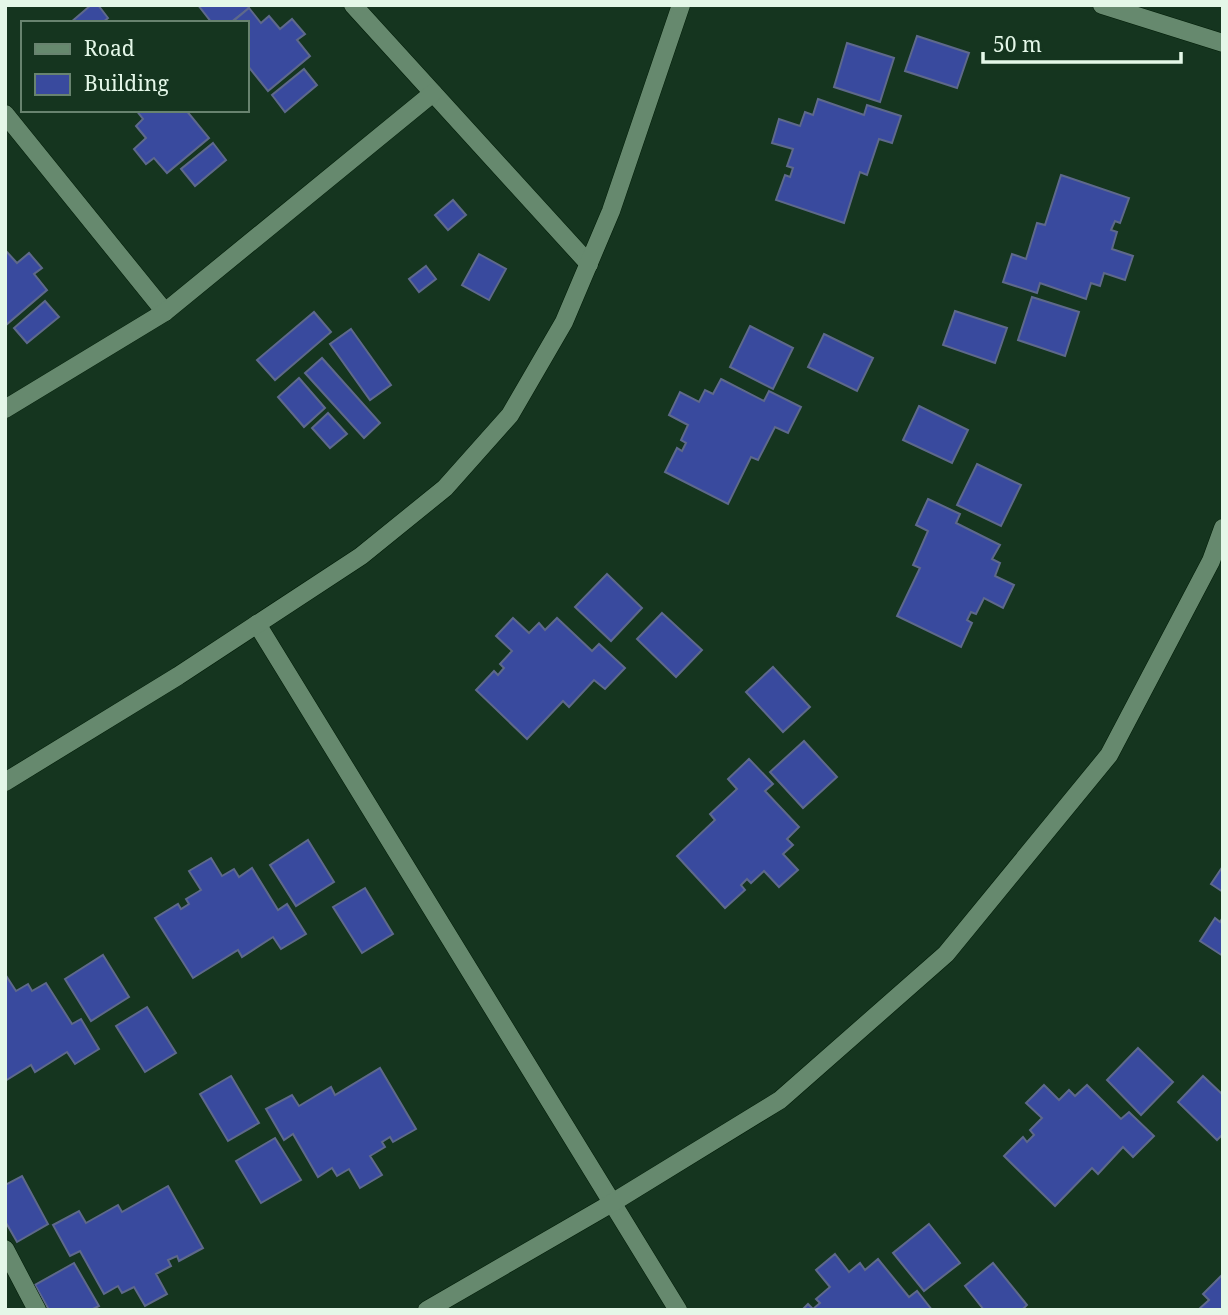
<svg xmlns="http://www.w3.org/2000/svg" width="1228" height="1315" viewBox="0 0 1228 1315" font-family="'Noto Serif',serif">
  <rect width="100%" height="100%" fill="#15351f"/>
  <!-- building -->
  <g fill="#394a9e" stroke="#5e698b" stroke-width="2">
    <polygon points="91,5 98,5 108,18 102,23 70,23"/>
    <polygon points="198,5 247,5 249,8 230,23 212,23"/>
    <polygon points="249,8 261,23 269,16 280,29 292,19 305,34 297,40 310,56 268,91 247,65 247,23 231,23"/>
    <polygon points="917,36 969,53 957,88 905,71"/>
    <polygon points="847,43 894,58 880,102 834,87"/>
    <polygon points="304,69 317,85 285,112 272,95"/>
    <polygon points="818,99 864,115 867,105 901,116 892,143 879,139 867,175 860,172 844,223 776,200 785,175 790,177 793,168 787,166 793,149 772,143 779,119 800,126 805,112 813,115"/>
    <polygon points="136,110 186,110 209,138 167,173 154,158 146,164 134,149 146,138 136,126 143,119"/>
    <polygon points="213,143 226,160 195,186 181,169"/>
    <polygon points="1061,175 1129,198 1120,223 1115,221 1111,230 1117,232 1112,249 1133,256 1125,280 1104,273 1100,286 1091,283 1086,299 1040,283 1037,293 1003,282 1012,254 1026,259 1037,223 1045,225"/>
    <polygon points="453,200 466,215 448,230 435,215"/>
    <polygon points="6,251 17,263 29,253 42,268 34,274 47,290 6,325"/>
    <polygon points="479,254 506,269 489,300 462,285"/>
    <polygon points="426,266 436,279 419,292 409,279"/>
    <polygon points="1032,297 1079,312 1065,356 1018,340"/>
    <polygon points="45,301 59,317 27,343 14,328"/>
    <polygon points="955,311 1007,328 995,363 943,345"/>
    <polygon points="314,312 331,332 275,380 257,360"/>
    <polygon points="750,326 793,348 773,389 730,367"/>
    <polygon points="351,329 391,385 370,400 330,344"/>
    <polygon points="824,334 873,358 857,391 808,367"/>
    <polygon points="322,358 380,423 364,438 305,373"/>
    <polygon points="299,378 325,408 304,427 278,397"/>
    <polygon points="721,379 764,401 769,391 801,407 788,433 775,427 758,460 751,457 728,504 665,472 677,448 682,451 686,443 681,440 688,425 669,415 680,392 699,402 705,390 713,394"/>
    <polygon points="919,406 968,430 952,463 903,440"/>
    <polygon points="328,413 347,434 330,448 312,428"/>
    <polygon points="977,464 1021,485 1001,526 957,505"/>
    <polygon points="928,499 960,514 956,523 1000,545 992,559 1000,563 995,576 1014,585 1003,608 984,598 976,614 971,612 967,620 972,623 961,647 897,616 920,568 913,565 928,531 916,525"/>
    <polygon points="607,574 642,608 611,641 575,607"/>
    <polygon points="662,613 702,650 676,677 637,639"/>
    <polygon points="513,618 529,633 539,623 545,630 557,618 592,651 599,644 625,668 605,689 594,680 569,707 563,701 527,739 476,690 494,671 498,675 504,668 500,664 512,651 496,636"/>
    <polygon points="773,667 810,707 783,732 746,692"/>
    <polygon points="804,741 837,777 803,808 770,772"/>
    <polygon points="749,759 773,784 765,791 799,827 787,839 793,845 783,854 798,870 779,887 764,871 751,883 747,879 741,885 745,890 725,908 677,856 715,820 710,814 737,789 728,779"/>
    <polygon points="308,840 334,882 296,906 270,865"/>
    <polygon points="211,858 222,876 234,869 239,877 252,868 278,910 287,904 306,934 281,949 273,937 242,957 238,950 193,978 155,918 178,904 181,909 189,904 186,899 201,890 189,871"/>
    <polygon points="1223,866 1223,892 1211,884"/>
    <polygon points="365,888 393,934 362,953 333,907"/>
    <polygon points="1223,917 1223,956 1200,941 1215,918 1220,922"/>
    <polygon points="103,955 129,997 91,1021 65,979"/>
    <polygon points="5,974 16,991 28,984 32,991 46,983 72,1024 81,1019 99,1049 75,1064 67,1052 35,1072 31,1065 5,1081"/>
    <polygon points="147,1007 176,1053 145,1072 116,1026"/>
    <polygon points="1138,1048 1173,1082 1141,1115 1107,1080"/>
    <polygon points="380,1068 416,1129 393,1142 390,1137 382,1142 385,1147 370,1156 382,1175 360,1188 349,1169 337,1176 332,1168 318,1177 293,1134 284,1140 266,1109 292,1095 299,1106 331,1087 335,1095"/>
    <polygon points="231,1076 259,1123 228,1141 200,1094"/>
    <polygon points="1203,1076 1223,1095 1223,1134 1217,1140 1178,1102"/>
    <polygon points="1044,1085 1059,1100 1069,1090 1075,1096 1087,1085 1121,1119 1129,1112 1154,1136 1133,1157 1123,1147 1098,1174 1092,1168 1055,1206 1004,1156 1023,1137 1027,1142 1034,1135 1030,1130 1042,1118 1026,1103"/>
    <polygon points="275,1138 301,1180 261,1203 236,1161"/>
    <polygon points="22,1176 48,1224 17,1242 5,1221 5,1185"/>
    <polygon points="168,1186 203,1248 179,1261 177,1256 168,1260 171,1266 156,1274 167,1294 145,1306 134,1287 122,1293 118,1286 104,1294 80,1251 70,1256 53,1225 79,1211 86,1223 118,1205 122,1212"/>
    <polygon points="929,1224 960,1263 924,1291 893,1253"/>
    <polygon points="835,1254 849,1272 860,1263 865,1270 878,1259 909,1297 917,1291 932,1310 802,1310 808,1304 813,1309 820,1303 816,1299 830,1287 816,1270"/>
    <polygon points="74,1263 99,1306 91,1310 49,1310 35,1285"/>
    <polygon points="993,1263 1027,1305 1022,1310 984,1310 965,1286"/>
    <polygon points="1223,1274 1223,1310 1198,1310 1209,1300 1203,1294"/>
  </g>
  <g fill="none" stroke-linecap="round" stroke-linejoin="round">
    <!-- minor casing -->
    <g stroke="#001c07" stroke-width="19">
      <g id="minor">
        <polyline points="353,5 589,264"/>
        <polyline points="1102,5 1223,43"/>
        <polyline points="5,114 165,312"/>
        <polyline points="5,409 165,312 433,93"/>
        <polyline points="257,624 678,1310"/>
        <polyline points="5,782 178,676 361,556 445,488 510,415 564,322 611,211 681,5"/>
        <polyline points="5,1249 37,1310"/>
        <polyline points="427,1310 612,1203 780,1100 946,954 1109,755 1211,561 1223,528"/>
      </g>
    </g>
    <!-- minor -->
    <use href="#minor" stroke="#66896e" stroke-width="18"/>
  </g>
  <!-- border -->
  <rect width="1228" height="1315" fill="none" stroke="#e4f7e8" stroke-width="14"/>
  <!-- legend -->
  <rect x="21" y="21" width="228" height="91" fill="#15351f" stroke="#68836f" stroke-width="2"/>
  <rect x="35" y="44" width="35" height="10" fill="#66896e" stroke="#68836f" stroke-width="2"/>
  <text x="84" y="56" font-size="21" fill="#e4f7e8">Road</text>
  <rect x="35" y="74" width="35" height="21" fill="#394a9e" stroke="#68836f" stroke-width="2"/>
  <text x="84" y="91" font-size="21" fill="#e4f7e8">Building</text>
  <!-- scale -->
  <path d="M983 52v10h198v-10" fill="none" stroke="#e4f7e8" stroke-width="3.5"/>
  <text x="993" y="52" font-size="21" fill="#e4f7e8" stroke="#15351f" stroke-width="5" paint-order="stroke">50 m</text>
</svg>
